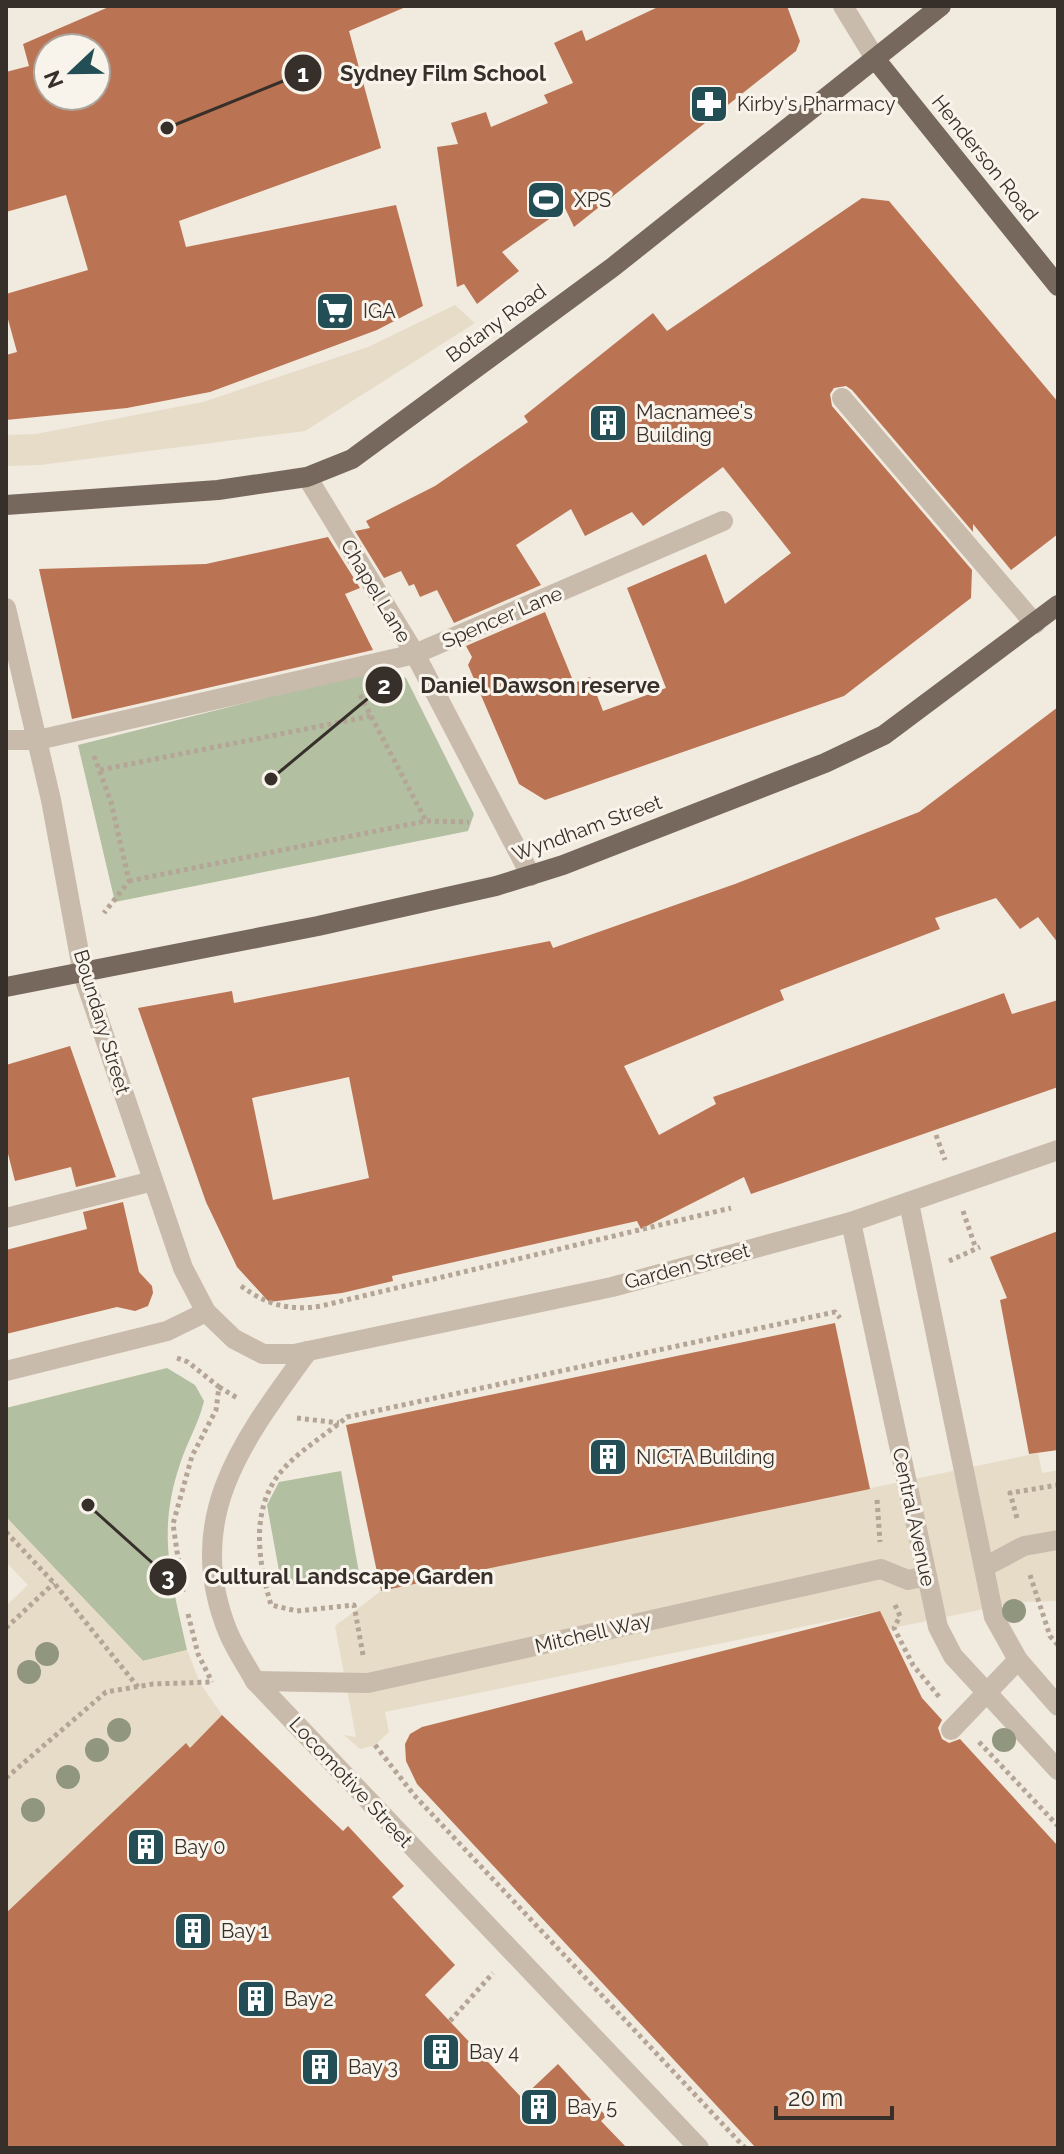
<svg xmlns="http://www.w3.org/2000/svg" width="1064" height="2154" viewBox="0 0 1064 2154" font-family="Raleway,sans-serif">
  <rect width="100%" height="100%" fill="#f1eadf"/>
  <!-- green -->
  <g fill="#b2bfa0">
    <polygon points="385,668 406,678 474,814 468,831 115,902 78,745"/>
    <path d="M167 1368 195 1385 204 1401C199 1423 187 1442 180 1464 156 1535 172 1580 187 1650L143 1661 6 1517V1408Z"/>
    <polygon points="341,1471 359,1573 282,1587 267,1505 279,1482"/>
  </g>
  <!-- plaza -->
  <g fill="#e7dcc8">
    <polygon points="455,305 475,323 305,431 40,465 6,466 6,435 36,434 203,402 368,347"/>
    <polygon points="1038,1453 1042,1473 1058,1470 1058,1601 1018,1602 888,1629 879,1611 385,1712 389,1732 375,1745 360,1749 344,1735 356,1737 335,1626 381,1591"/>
    <polygon points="6,1517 143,1661 187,1650 200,1683 222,1715 190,1748 185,1744 6,1913 6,1606 28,1585 6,1562"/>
  </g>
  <!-- building -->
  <g fill="#bb7453" fill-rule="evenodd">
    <path d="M111 6H408L349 31 381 148 179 221 186 247 396 205 423 306 377 330 210 392 127 408 6 420V355L17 352 6 312V294L88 270 66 195 6 212V72L29 66 23 44ZM48 48H96V96H48Z"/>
    <polygon points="660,6 787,6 800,41 796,51 574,227 565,208 502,252 519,271 477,304 464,284 457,287 437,147 458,144 451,123 486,112 491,127 548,103 544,95 573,83 554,43 582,30 586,41"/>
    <polygon points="862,198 889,201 1058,402 1058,534 1011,570 973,524 973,532 852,390 846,386 834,388 830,394 832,406 972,570 971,598 844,696 545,800 519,784 468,665 472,657 466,646 545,612 574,683 590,677 603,711 666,688 627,588 706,554 725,604 791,553 723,467 643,526 632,512 585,536 571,509 516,545 541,585 454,623 437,590 420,597 414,584 409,586 401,571 384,578 355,531 370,528 366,521 435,486 528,422 524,416 653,313 667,331"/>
    <polygon points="328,537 360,588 345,594 373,650 72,719 39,569 206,564"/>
    <path d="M1058 707V943L1038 917 1020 929 996 898 935 918 940 929 780 990 784 1000 624 1066 659 1135 716 1104 713 1097 1004 993 1012 1014 1058 1000V1087L751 1194 744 1177 641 1229 637 1221 392 1276 393 1281 342 1293 269 1302 237 1267 206 1202 138 1008 232 991 234 1003 550 941 553 948 735 884 919 812ZM349 1077 369 1178 273 1200 252 1098Z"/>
    <polygon points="70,1046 116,1177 76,1187 71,1167 15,1181 6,1146 6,1065"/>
    <polygon points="123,1202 139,1272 152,1286 153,1293 148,1306 135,1311 117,1307 6,1334 6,1250 87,1229 83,1212"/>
    <polygon points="1058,1231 1058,1450 1029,1454 1000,1300 1007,1298 990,1257"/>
    <polygon points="835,1323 870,1489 381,1591 346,1425"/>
    <polygon points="880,1611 922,1698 942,1720 938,1728 942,1739 949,1743 960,1739 1058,1846 1058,2148 756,2148 417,1784 406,1761 405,1744 410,1734 422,1727"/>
    <polygon points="222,1715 343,1831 348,1826 404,1886 392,1897 455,1965 425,1995 522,2098 558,2064 606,2116 601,2121 627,2148 6,2148 6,1913 186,1743 190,1748"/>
  </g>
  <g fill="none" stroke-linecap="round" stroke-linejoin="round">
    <!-- path -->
    <g stroke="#b4a596" stroke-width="5" stroke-dasharray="4 4" stroke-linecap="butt">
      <polyline points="360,695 426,821"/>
      <polyline points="94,756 111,802 129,881 104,913"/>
      <polyline points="100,770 371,716"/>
      <polyline points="129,881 426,821 469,822"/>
      <polyline points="936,1135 945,1160"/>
      <polyline points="963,1211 976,1249"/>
      <polyline points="949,1261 980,1247"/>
      <path d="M241 1286C267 1305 289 1311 321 1306L731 1208"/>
      <polyline points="177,1358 188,1362 219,1387 216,1410 192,1456 173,1524 183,1592"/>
      <polyline points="219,1387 239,1399"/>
      <polyline points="297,1418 339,1423"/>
      <polyline points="877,1500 880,1542"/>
      <polyline points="1017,1518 1010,1493 1058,1485"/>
      <polyline points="6,1532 54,1583 138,1687"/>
      <polyline points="1030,1575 1050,1636 1058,1645"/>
      <polyline points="244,1582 263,1580"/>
      <polyline points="895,1605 900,1616 894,1628 913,1665 941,1699"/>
      <polyline points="188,1614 198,1654 212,1682"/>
      <polyline points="6,1628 54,1583"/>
      <path d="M363 1655 354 1605 297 1611 271 1605C257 1558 249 1502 288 1464 305 1447 328 1433 347 1417L835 1312 840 1318"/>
      <polyline points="979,1742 1058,1826"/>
      <polyline points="375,1745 414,1795 745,2148"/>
      <polyline points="6,1778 106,1692 153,1684 212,1682"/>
      <polyline points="450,2021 493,1973"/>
    </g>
    <!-- minor -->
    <g stroke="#c8bbac" stroke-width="20">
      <polyline points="843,6 876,60"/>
      <polyline points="842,398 1035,624"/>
      <polyline points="307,477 415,654 531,876"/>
      <polyline points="6,608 51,800 83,974 183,1268 206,1312 234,1339 263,1354 294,1354 612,1287 851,1222 1058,1150"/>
      <polyline points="6,740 38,740 415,654 723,521"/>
      <polyline points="909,1203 994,1617 1018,1660 1058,1706"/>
      <polyline points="6,1218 153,1181"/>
      <polyline points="851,1222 938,1627 953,1656 1058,1770"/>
      <path d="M308 1351C243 1440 182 1518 228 1632 235 1649 246 1665 255 1681L699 2148"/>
      <polyline points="6,1371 167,1331 206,1312"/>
      <polyline points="992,1563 1024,1546 1058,1540"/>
      <polyline points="255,1681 368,1683 881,1569 908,1580 926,1576"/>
      <polyline points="951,1730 1018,1660"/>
    </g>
    <!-- major -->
    <g stroke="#77685d" stroke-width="20">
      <polyline points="876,60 1058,286"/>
      <polyline points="6,505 218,490 307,477 352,459 613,267 941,6"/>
      <polyline points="6,987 318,926 496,886 563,865 825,763 884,735 1058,605"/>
    </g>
  </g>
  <!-- trees -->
  <g fill="#91977f">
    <circle cx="1014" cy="1611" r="12"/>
    <circle cx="47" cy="1654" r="12"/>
    <circle cx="29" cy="1672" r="12"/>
    <circle cx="119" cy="1730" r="12"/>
    <circle cx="1004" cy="1740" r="12"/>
    <circle cx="97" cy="1750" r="12"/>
    <circle cx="68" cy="1777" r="12"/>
    <circle cx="33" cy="1810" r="12"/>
  </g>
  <!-- icons -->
  <defs>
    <g id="pharmacy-square" transform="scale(2)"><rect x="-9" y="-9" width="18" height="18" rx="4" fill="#234e55" stroke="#f9f4eb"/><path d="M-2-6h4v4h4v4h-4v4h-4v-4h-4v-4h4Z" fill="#fff"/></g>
    <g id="stadium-square" transform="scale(2)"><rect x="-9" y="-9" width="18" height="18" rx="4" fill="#234e55" stroke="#f9f4eb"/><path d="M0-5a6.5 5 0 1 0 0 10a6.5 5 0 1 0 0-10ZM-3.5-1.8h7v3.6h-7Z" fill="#fff"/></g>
    <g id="supermarket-square" transform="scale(2)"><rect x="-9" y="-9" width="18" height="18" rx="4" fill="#234e55" stroke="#f9f4eb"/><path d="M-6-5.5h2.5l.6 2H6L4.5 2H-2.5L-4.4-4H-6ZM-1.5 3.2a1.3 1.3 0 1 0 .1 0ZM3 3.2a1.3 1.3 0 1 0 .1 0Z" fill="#fff"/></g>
    <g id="building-square" transform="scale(2)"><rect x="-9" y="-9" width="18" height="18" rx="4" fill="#234e55" stroke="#f9f4eb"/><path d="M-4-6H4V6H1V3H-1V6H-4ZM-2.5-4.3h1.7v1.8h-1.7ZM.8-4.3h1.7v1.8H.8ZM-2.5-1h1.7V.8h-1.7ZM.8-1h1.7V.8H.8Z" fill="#fff"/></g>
  </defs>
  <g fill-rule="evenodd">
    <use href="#pharmacy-square" x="709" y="104"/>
    <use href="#stadium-square" x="546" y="200"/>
    <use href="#supermarket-square" x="335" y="311"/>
    <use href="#building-square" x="608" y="423"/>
    <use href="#building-square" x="608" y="1457"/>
    <use href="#building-square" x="146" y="1847"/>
    <use href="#building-square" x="193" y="1931"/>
    <use href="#building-square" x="256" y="1999"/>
    <use href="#building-square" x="441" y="2052"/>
    <use href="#building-square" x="320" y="2067"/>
    <use href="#building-square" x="539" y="2107"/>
  </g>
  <g text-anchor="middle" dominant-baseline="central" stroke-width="6" stroke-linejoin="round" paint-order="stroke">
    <!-- poi labels -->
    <g font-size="20" fill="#372f2a" stroke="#f9f4eb" text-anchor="start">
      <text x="737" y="104">Kirby's Pharmacy</text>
      <text x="574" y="200">XPS</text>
      <text x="363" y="311">IGA</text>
      <text x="636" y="412">Macnamee's<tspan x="636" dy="23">Building</tspan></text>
      <text x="636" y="1457">NICTA Building</text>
      <text x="174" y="1847">Bay 0</text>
      <text x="221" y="1931">Bay 1</text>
      <text x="284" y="1999">Bay 2</text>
      <text x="469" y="2052">Bay 4</text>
      <text x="348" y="2067">Bay 3</text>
      <text x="567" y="2107">Bay 5</text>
    </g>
    <!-- street labels -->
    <g font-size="20" fill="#372f2a" stroke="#f9f4eb">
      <text transform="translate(985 158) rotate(51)">Henderson Road</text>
      <text transform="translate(496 323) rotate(-36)">Botany Road</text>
      <text transform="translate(376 591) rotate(59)">Chapel Lane</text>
      <text transform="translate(502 617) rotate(-23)">Spencer Lane</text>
      <text transform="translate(587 828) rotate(-20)">Wyndham Street</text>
      <text transform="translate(102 1022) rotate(73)">Boundary Street</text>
      <text transform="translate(687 1266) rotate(-15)">Garden Street</text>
      <text transform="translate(914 1517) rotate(78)">Central Avenue</text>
      <text transform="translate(593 1633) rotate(-13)">Mitchell Way</text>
      <text transform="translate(351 1782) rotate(47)">Locomotive Street</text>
    </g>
  </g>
  <!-- callouts -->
  <path fill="none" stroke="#372f2a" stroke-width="3" d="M167 128L303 73M271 779L384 685M88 1505L168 1577"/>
  <g fill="#372f2a" stroke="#f9f4eb" stroke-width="3">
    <circle cx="167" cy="128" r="8"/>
    <circle cx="271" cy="779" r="8"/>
    <circle cx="88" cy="1505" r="8"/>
    <circle cx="303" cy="73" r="20"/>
    <circle cx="384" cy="685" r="20"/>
    <circle cx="168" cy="1577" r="20"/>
  </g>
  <g font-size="24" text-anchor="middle" font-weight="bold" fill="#fff">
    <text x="303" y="82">1</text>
    <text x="384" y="694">2</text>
    <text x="168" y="1585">3</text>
  </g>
  <g font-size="22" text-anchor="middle" font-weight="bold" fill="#372f2a" stroke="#f9f4eb" stroke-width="6" stroke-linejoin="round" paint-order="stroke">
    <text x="443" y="81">Sydney Film School</text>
    <text x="540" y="693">Daniel Dawson reserve</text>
    <text x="349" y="1584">Cultural Landscape Garden</text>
  </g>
  <!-- border -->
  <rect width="1064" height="2154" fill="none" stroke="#372f2a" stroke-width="16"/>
  <!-- north arrow -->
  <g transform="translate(72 72) rotate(248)"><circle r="38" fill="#f9f4eb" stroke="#aba59e" stroke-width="2"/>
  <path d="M0-6L14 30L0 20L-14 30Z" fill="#234e55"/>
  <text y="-12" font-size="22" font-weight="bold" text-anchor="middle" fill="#372f2a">N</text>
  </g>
  <!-- scale -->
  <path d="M776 2106v12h116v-12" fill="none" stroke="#372f2a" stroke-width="4"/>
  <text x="788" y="2106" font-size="24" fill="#372f2a" stroke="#f9f4eb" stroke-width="6" paint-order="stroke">20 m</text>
</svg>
